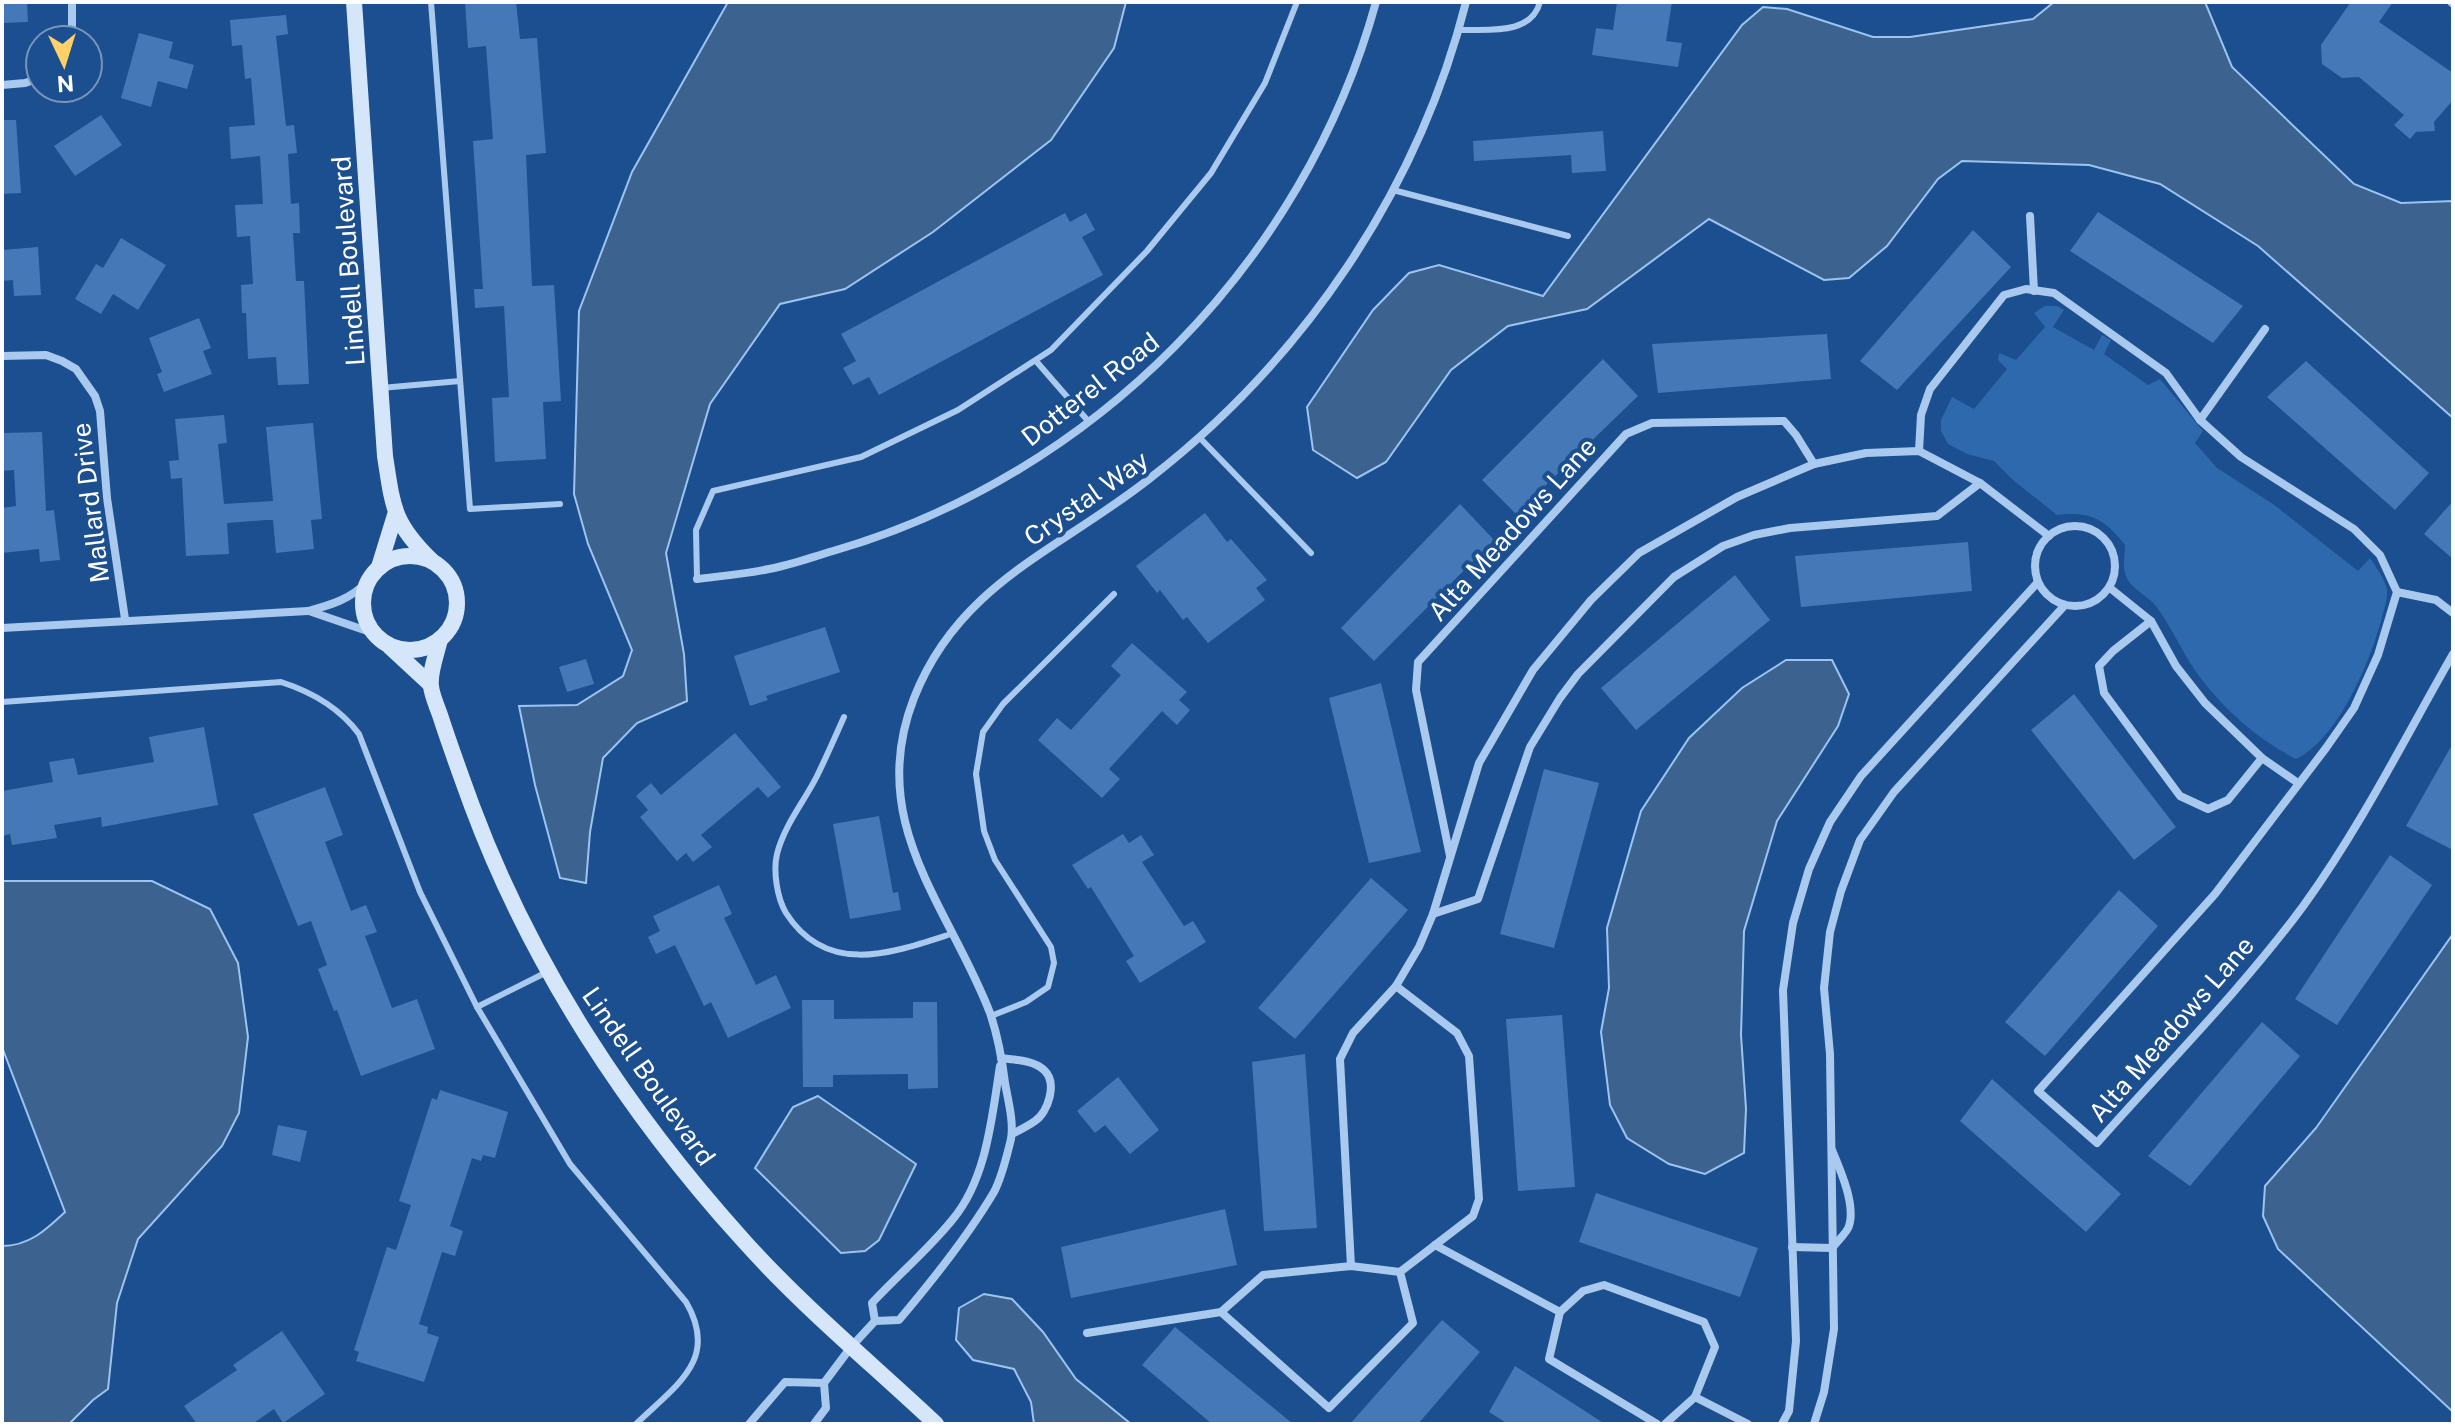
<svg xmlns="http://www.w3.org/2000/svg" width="2455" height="1426" viewBox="0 0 2455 1426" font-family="'Public Sans',sans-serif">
  <rect width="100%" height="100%" fill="#1b4f8f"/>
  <!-- green -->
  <path fill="#2e69ad" d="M2045 306H2057L2064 310 2053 327 2094 350 2102 335 2111 340 2104 354 2148 385 2160 379 2203 431 2195 443 2217 468 2273 504 2358 571 2370 558C2376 567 2385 579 2387 590 2388 599 2383 612 2381 621 2369 664 2338 739 2296 759 2260 741 2227 712 2202 680 2184 657 2173 629 2156 606 2148 596 2130 588 2126 576 2122 566 2125 555 2125 545 2105 519 2090 511 2057 515L2013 480 1994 461 1967 454 1948 444 1941 431V420L1952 397 1974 409 2007 369 1998 360 1999 353 2016 360 2045 327 2034 313Z"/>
  <!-- water -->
  <g fill="#3c6290" stroke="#9cc4f0" stroke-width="2">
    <polygon points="728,2 1126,2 1114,48 1051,140 933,232 845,289 780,304 710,404 666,553 684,654 687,701 637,723 603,758 590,832 586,883 560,878 535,785 519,706 577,705 623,676 632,650 588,544 574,494 579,311 632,172"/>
    <polygon points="2054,2 2205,2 2232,67 2354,184 2401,203 2453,201 2453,418 2258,246 2160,184 2089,165 1962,161 1938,179 1887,246 1849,278 1824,280 1709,219 1587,309 1508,326 1451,370 1386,462 1357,478 1313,450 1307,407 1373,310 1409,273 1439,265 1543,296 1742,25 1763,7 1787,9 1873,37 1910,37 2033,19"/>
    <polygon points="1786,660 1832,660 1849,694 1838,726 1777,821 1744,931 1741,1035 1746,1109 1744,1153 1705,1174 1669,1164 1627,1138 1610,1105 1601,1032 1609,988 1607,928 1641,811 1689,738 1742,688"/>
    <path d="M2 881H152L210 909 238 963 248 1037 239 1113 222 1146 138 1239 117 1303 108 1389 93 1400 69 1424H2V1246C29 1246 46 1230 65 1212L2 1047Z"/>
    <polygon points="2453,934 2453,1412 2278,1249 2263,1216 2265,1186 2316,1128"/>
    <polygon points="818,1096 916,1164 879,1240 865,1251 841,1253 755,1168 793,1107"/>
    <polygon points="984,1294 1012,1299 1043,1332 1076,1379 1131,1424 1034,1424 1031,1402 1014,1369 973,1360 956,1340 959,1308"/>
  </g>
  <!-- building -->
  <g fill="#4478b7">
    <polygon points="2,2 27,2 28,22 2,23"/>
    <polygon points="465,2 516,2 520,39 537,38 546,153 526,155 532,286 554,285 561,401 543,402 546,459 495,462 492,398 509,397 504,306 475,308 474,289 483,289 473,141 493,139 486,46 468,48"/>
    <polygon points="1617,2 1672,2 1666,41 1682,43 1678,67 1592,55 1596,28 1613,30"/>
    <polygon points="2393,2 2379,22 2453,73 2453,100 2434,122 2435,131 2416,132 2410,139 2394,125 2404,115 2359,77 2342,78 2322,64 2321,45 2350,3"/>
    <polygon points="286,15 288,34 276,36 286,126 294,125 297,153 288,154 291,204 299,203 300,233 293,233 296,281 304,281 309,384 278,385 276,357 248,359 246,313 242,313 241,285 253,284 250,236 237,237 235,205 263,204 260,156 231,159 229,127 255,125 251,78 245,79 242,45 232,46 230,20"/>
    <polygon points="139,33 173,42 169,58 194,65 187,89 158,81 151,107 121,98"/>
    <polygon points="101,115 122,145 75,176 54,146"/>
    <polygon points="2,120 16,120 21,193 2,194"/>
    <polygon points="1603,131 1606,171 1572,173 1571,155 1474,161 1473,141"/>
    <polygon points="2098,212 2243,306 2213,343 2070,251"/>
    <polygon points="1065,213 1070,222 1086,213 1095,230 1082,237 1103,275 879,395 869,377 853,385 843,368 856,361 841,334"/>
    <polygon points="1973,230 2011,267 1897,390 1860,361"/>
    <polygon points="121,238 166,265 138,310 113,294 101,314 75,299 96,264 103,268"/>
    <polygon points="38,247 41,295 14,296 13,280 2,281 2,250"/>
    <polygon points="199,318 211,348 203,351 212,374 164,392 157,374 162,372 149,338"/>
    <polygon points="1827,334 1831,379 1658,393 1652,344"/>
    <polygon points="1603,359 1638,396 1516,514 1482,480"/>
    <polygon points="2306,361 2429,473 2395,510 2267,397"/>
    <polygon points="224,415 227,443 218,444 224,504 273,501 266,427 313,423 322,519 311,520 314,549 276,553 273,520 266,520 227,523 229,554 186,556 182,478 171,479 169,461 179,460 175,419"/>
    <polygon points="42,432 46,511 54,510 60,560 40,562 39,549 2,553 2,508 16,506 14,470 2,471 2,433"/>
    <polygon points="2453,501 2453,559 2424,534"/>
    <polygon points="1460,504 1494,540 1374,661 1341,628"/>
    <polygon points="1205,513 1227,542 1231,539 1267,580 1256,588 1265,600 1208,643 1187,617 1183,620 1160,590 1157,593 1136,566"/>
    <polygon points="1968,542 1972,591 1801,607 1795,556"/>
    <polygon points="1735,575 1770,620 1636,730 1601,688"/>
    <polygon points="825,627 840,672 766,696 768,700 750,706 734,656"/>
    <polygon points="1132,643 1187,692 1179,700 1190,710 1177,725 1162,711 1109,769 1120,779 1102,798 1038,740 1057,718 1071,730 1121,675 1111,666"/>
    <polygon points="586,659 594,684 567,692 559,667"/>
    <polygon points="1381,683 1421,852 1369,863 1329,698"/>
    <polygon points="2074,694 2176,827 2134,860 2031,730"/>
    <polygon points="204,727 218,805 102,827 101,817 54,825 57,838 12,845 10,834 2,836 2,791 53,782 49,762 74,758 78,775 154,762 149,737"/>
    <polygon points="735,733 781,787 768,798 758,787 701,835 712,847 693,862 686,853 677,861 640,817 648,810 636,796 651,783 661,795"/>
    <polygon points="2453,743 2453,850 2406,826"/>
    <polygon points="1544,769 1599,783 1554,948 1500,934"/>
    <polygon points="325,787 343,835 325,842 351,911 366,905 377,932 365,936 392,1008 417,999 435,1049 361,1076 337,1010 334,1011 318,969 327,965 311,921 298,926 253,814"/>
    <polygon points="879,816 893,893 898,892 901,910 850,919 833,824"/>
    <polygon points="1123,834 1129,843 1141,835 1154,855 1142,862 1184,926 1193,921 1206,942 1140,983 1126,961 1134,956 1091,887 1088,889 1072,865"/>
    <polygon points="2390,855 2432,885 2337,1025 2295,999"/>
    <polygon points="1371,878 1408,910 1295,1039 1258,1008"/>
    <polygon points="719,885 732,914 724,918 756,985 776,975 791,1008 728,1038 711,1002 704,1006 675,945 656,954 648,937 660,931 653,916"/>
    <polygon points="2119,890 2158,926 2045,1056 2005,1022"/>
    <polygon points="802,1000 834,1000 834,1019 913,1018 913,1002 937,1002 938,1088 908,1089 908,1074 833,1075 833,1087 803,1087"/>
    <polygon points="1562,1015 1575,1187 1518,1191 1506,1019"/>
    <polygon points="2262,1022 2300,1056 2190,1186 2148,1156"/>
    <polygon points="1305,1054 1317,1228 1264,1231 1252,1062"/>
    <polygon points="1118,1077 1159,1130 1130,1154 1105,1125 1095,1133 1077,1111"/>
    <polygon points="1992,1079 2121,1194 2086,1232 1960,1121"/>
    <polygon points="440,1090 508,1112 495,1158 483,1155 481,1161 472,1158 450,1226 463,1231 455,1256 442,1252 419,1324 428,1327 427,1333 439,1337 424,1382 356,1361 359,1352 354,1350 387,1247 396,1250 411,1205 399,1201 432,1098 437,1100"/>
    <polygon points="278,1125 307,1131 300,1162 272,1155"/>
    <polygon points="1596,1193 1758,1248 1740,1297 1579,1242"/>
    <polygon points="1225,1209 1237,1265 1071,1298 1061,1247"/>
    <polygon points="1442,1320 1480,1352 1418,1424 1350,1424"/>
    <polygon points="1175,1327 1293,1424 1212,1424 1142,1365"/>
    <polygon points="282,1331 325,1394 283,1423 274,1409 252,1424 197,1424 184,1406 237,1370 233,1365"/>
    <polygon points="1515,1366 1605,1424 1508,1424 1489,1412"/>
  </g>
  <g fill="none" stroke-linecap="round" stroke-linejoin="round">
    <!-- lane -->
    <g stroke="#a9c9ee" stroke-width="6">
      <polyline points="431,2 470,509 560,504"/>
      <path d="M1459 30C1487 29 1531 36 1540 2"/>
      <polyline points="1393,190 1568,236"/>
      <polyline points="1036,361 1089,422"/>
      <polyline points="381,388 460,381"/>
      <polyline points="1200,438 1311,553"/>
      <polyline points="697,579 696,530 713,491 861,457 958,410 1051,350 1147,251 1211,173 1265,83 1297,2"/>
      <path d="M2 702 281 682C312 692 339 707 359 734L420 892 477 1007 570 1164 686 1302C720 1360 675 1386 636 1424"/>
      <path d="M844 717C835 737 826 758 816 778 803 803 784 826 777 854 773 871 777 898 786 913 827 977 892 953 951 934"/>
      <polyline points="477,1007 549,971"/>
      <polyline points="991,1016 1026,1002 1048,987 1054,963 1051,947 995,860 984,831 976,774 983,732 1003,704 1114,594"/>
    </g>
    <!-- street -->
    <g stroke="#a9c9ee" stroke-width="8">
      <polyline points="2451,2 2453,4"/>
      <polyline points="72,40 72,2"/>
      <polyline points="2,85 25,83 40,78"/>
      <polyline points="2030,216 2034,291"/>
      <polyline points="2,356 46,355 62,361 76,369 95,396 100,411 107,498 125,619"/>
      <polyline points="2200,420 2265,329"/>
      <path d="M1919 451 1921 415 1930 389 2004 295 2026 289 2054 293 2166 373 2200 420 2241 457 2354 529 2380 555 2397 592 2378 655 2354 708 2326 748 2215 894 2038 1091 2097 1143C2166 1065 2242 989 2304 905 2361 826 2405 738 2453 654"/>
      <circle cx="2075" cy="566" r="40"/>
      <path d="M697 579C721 576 745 574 769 569 791 565 812 557 833 551 1093 476 1304 263 1376 2"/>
      <polyline points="2110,588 2151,621 2176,666 2205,703 2262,758 2298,783"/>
      <polyline points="2397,592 2436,600 2453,613"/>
      <polyline points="309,611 373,633"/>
      <polyline points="2151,621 2113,651 2099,666 2104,693 2180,796 2208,809 2228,800 2262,758"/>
      <path d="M2 628 308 611C331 605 351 599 368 581"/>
      <polyline points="1450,856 1416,690 1418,662 1626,434 1652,423 1784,421 1796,435 1814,464"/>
      <polyline points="1433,914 1478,899 1530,747 1560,698 1578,674 1674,577 1723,546 1754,535 1790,528 1937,516 1980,483"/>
      <polyline points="1396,986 1457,1033 1469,1056 1479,1199 1473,1216 1400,1272 1351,1266 1263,1275 1221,1312 1329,1408 1413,1323 1400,1272"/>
      <path d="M1001 1058C1015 1060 1033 1060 1044 1070 1058 1083 1048 1112 1035 1121 1028 1126 1020 1130 1012 1134"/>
      <path d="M1832 1150C1840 1169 1856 1205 1849 1226 1847 1233 1837 1241 1833 1247"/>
      <polyline points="1435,1245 1560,1312 1583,1291 1604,1285 1704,1322 1715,1347 1695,1397 1665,1424"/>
      <polyline points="1792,1247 1832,1248"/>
      <polyline points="1351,1266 1340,1059 1353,1033 1396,986 1419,947 1433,914 1479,763 1533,670 1591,600 1639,553 1737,497 1814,464 1866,453 1919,451 1980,483 2049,536"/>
      <polyline points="1560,1312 1549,1359 1657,1424"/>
      <path d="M875 1321 872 1303C898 1275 929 1249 953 1219 987 1178 992 1116 1000 1066"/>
      <polyline points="1087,1333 1221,1312"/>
      <polyline points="1695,1397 1748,1424"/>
      <polyline points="749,1424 785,1382 824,1383"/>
      <path d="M814 1424 826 1408 824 1383 851 1347 875 1321 899 1320C932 1281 968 1236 994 1192 1002 1177 1007 1155 1011 1139 1014 1122 1008 1100 1005 1083 1002 1059 998 1036 990 1013 949 906 865 823 914 698 959 583 1059 550 1149 479 1303 360 1418 191 1466 2"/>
      <polyline points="1782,1424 1789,1411 1796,1341 1783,990 1793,923 1809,869 1830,822 1861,776 2038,582"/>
      <polyline points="1814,1424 1824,1392 1834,1329 1830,1054 1824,988 1830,932 1841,891 1860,840 1894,792 2065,605"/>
    </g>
    <!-- secondary -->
    <g stroke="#d6e6fa" stroke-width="16">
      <path d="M354 2 385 456C393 508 393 523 432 561"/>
      <circle cx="410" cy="603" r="47"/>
      <polyline points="379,567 395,515"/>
      <path d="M440 639C437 653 429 673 431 686 432 696 437 706 440 715 450 746 461 776 472 806 532 967 629 1114 743 1240 802 1306 871 1363 936 1424"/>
      <polyline points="390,647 430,684"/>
    </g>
  </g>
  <g text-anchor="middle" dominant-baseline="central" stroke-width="8" stroke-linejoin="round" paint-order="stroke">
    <!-- street labels -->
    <g font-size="26" fill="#fff" stroke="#1b4f8f">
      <text transform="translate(348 261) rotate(-94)">Lindell Boulevard</text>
      <text transform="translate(1090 389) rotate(-38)">Dotterel Road</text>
      <text transform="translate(1086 498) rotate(-35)">Crystal Way</text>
      <text transform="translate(90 503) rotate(-97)">Mallard Drive</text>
      <text transform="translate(1512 529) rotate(-48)">Alta Meadows Lane</text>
      <text transform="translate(2171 1029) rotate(-49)">Alta Meadows Lane</text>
      <text transform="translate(649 1076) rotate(55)">Lindell Boulevard</text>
    </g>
  </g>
  <!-- border -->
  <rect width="2455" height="1426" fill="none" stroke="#ffffff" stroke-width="8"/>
  <!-- north arrow -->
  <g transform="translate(64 64) rotate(176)"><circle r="38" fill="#1b4f8f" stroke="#7695bc" stroke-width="2"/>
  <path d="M0-6L14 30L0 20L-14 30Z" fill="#ffd166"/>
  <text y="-12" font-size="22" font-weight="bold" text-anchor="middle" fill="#ffffff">N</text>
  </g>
</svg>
